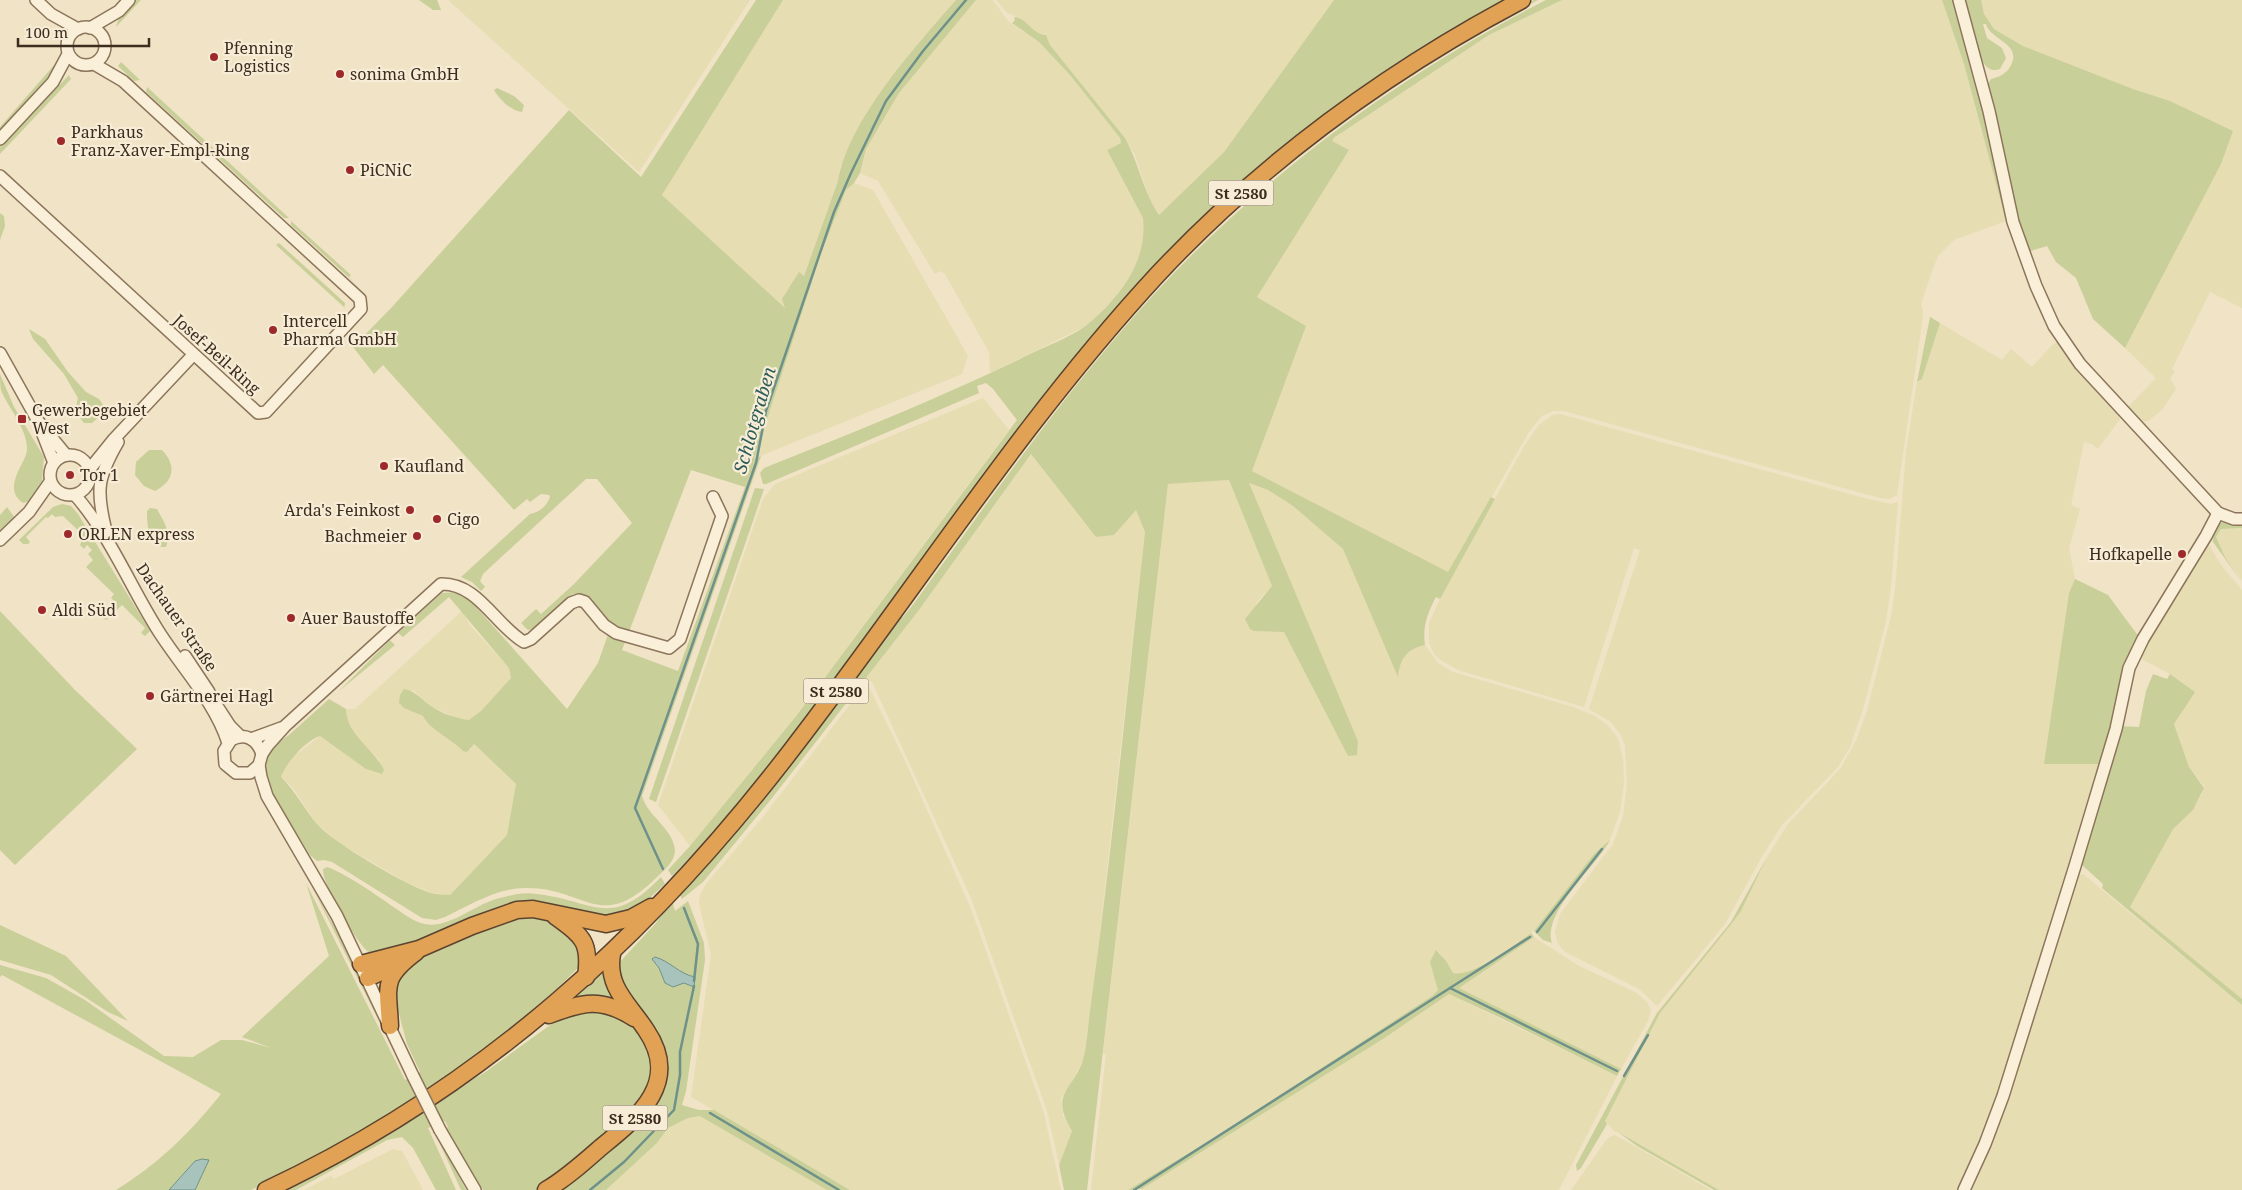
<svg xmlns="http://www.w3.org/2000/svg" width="2242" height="1190" viewBox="0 0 2242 1190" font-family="'Noto Serif',serif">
  <rect width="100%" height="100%" fill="#f0e3c6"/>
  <!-- farmland -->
  <g fill="#e6ddb3">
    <polygon points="448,0 750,0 639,172"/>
    <polygon points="783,0 956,0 915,47 881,92 861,125 840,168 838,181 804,276 799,272 786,309 662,195"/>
    <polygon points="976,0 993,0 1008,21 1039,42 1070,75 1120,138 1121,143 1107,150 1143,218 1145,228 1140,258 1120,294 1086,326 990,373 989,352 945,274 940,271 935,274 878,181 860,173 866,149 899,93"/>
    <polygon points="996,0 1334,0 1224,152 1159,215 1150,201 1135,155 1125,138 1050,45 1046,36 1040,35 1015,16 1007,13"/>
    <polygon points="1562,0 1942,0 1964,64 2006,221 1954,240 1938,256 1932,271 1921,304 1923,312 1922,323 1897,495 1890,499 1880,498 1564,411 1553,411 1542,416 1529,432 1448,573 1252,471 1306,326 1257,297 1349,150 1331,141 1356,120 1489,35"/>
    <polygon points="1981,0 2242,0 2242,308 2210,292 2172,369 2175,372 2170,378 2176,389 2162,410 2148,421 2140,422 2126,409 2156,378 2125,348 2221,164 2232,131 2170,101 2133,89 2023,46 1994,29 1984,14"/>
    <polygon points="854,183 873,190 968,356 962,374 753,459 822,251 846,190"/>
    <polygon points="1940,323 2002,360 2011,349 2032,367 2052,345 2059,341 2111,404 2120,419 2098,449 2092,444 2084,442 2071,505 2080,509 2069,548 2075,579 2069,593 2045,764 2102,764 1991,1118 1962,1190 1719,1190 1620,1133 1614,1131 1605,1121 1660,1013 1741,911 1767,857 1788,824 1840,769 1856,741 1867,711 1891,616 1895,589 1906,451 1917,382 1922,379"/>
    <polygon points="983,398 1009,430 797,715 690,846 658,805 763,499 775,484"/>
    <polygon points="1560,414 1868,499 1891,504 1898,502 1891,587 1886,622 1863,709 1850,747 1838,767 1782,825 1761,858 1725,924 1657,1006 1639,989 1565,952 1558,944 1555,932 1560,914 1613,844 1623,816 1627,784 1625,745 1620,734 1611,722 1589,709 1640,550 1634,548 1584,707 1458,670 1442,661 1434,654 1429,643 1429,623 1440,599 1524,446 1539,425 1552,415"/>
    <polygon points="1031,454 1096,537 1114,535 1136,510 1145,532 1095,976 1084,1057 1073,1080 1061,1098 1063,1116 1072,1131 1059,1164 1047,1111 971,898 873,684 871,681 863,681 919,610"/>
    <polygon points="1229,480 1272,586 1256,603 1280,631 1284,632 1348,756 1357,754 1358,741 1248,483 1268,490 1293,506 1343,549 1398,676 1399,663 1404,656 1410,649 1425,645 1438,663 1453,672 1573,707 1595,716 1607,725 1618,738 1623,759 1624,783 1620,812 1610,840 1594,854 1543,922 1520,942 1479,967 1460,975 1453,973 1439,952 1436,978 1438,990 1432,996 1220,1134 1128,1190 1091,1190 1106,1054 1103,1054 1168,484"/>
    <polygon points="2242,528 2242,580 2225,557 2216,537 2221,529"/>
    <polygon points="2208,543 2221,565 2242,590 2242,999 2130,907 2173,829 2193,810 2202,794 2204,786 2189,767 2174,724 2195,692 2170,674 2138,657"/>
    <polygon points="462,611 470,625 509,668 511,678 481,711 469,720 457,718 432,707 413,690 404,708 423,716 463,751 470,750 473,744 516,784 507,835 450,895 432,893 406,882 341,844 317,824 293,788 281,777 284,768 294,756 320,736 345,753 380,761 356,736 346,717 346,709 355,709"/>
    <polygon points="869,687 907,765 971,909 1043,1110 1061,1190 850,1190 691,1097 711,955 699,903 700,895 706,884 762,818 862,689"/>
    <polygon points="2083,874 2242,1005 2242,1190 1970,1190 1987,1150 2075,883 2079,875"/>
    <polygon points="1534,937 1579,966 1635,992 1647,1002 1651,1010 1648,1021 1621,1069 1458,988"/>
    <polygon points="1449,994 1617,1076 1559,1190 1141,1190 1383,1039"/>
    <polygon points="700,1116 735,1135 827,1190 606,1190 657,1143 668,1128 688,1118"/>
    <polygon points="1614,1135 1624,1140 1711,1190 1571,1190 1607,1139"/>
    <polygon points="393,1149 402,1151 423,1190 304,1190 331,1176 334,1179"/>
  </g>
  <!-- green -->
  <g fill="#c9cf99" fill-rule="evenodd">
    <polygon points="133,0 141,0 116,27 120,14"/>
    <polygon points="419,0 437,0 441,10 433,10"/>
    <path d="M756 0H783L662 195 785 308 782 299 799 272 804 276 838 181C849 119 915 47 956 0H976L899 93 866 149 860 173 854 183 846 190 822 251 754 459 761 456 642 796C648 817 673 828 675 850 675 862 664 870 656 878 600 933 586 888 527 888 499 887 470 905 445 917L436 920 422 918 332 862 324 860 317 861 310 855 274 798 267 783 264 766 271 747 289 735 329 699 346 709C346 734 374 749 384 770L382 774 366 769 320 736C306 740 285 764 281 777 295 791 304 808 316 823 332 842 407 886 431 893 437 895 444 894 450 895L507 835 516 784 474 744 467 752 463 751C452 739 430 730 423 716L404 708 399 703 400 695 404 689C416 691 422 700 431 706 442 714 456 718 469 720L481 711 511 678 509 668 449 597 403 637 398 633 442 593 459 592 470 600 567 709 598 663 610 629 581 594H573L533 629 528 630 521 623 536 609 541 614 574 584 632 523 597 479H586L483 574 480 581 485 587 481 591 472 582 461 577 530 514C540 512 546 507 550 497L549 495 541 494 530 502 527 499 514 510 383 365 374 374 353 347 392 307 569 110 641 177ZM691 470 745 487 678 671 622 650Z"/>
    <path d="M1334 0H1509L1223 203 924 562 736 811 672 876 668 870 690 846 797 715 1017 420 993 389 986 383 977 386 979 393 766 484H763L760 473 764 468C850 434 937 399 1020 359 1038 349 1073 337 1088 324 1119 298 1148 262 1143 218L1107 150 1121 143 1120 138 1070 75 1039 42 1012 23 1015 20 1014 17C1026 17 1033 35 1046 35L1050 45 1125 138C1139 163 1143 192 1159 215L1224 152Z"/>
    <path d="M1534 0H1538C1441 52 1348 110 1264 182 1119 307 1012 466 899 618L903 617 912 606C996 492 1076 375 1174 273 1283 161 1408 71 1546 0H1562L1489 35 1335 137 1332 141 1349 150 1257 297 1306 326 1252 471 1448 572 1491 497 1495 499 1440 599 1436 597C1428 612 1422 627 1425 645 1407 649 1400 658 1398 677L1343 549 1293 506 1268 490 1249 483 1358 741 1357 755 1348 756 1284 632 1254 631 1250 629 1245 619 1272 586 1229 480 1168 484 1087 1190H1064L1059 1165 1072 1131C1048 1091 1075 1091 1084 1056 1087 1042 1088 1026 1090 1011 1112 852 1127 692 1145 532L1136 510 1114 535 1096 537 1031 454 919 610 772 798 703 882 682 899 679 893C857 697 989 466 1168 272 1271 160 1398 68 1534 0Z"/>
    <polygon points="1942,0 1956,0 2009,217 2006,221 1964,64"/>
    <path d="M1965 0H1981L1984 14 1994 29 2023 46 2133 89 2170 101 2233 131 2221 164 2125 348 2093 319 2076 278 2056 262 2047 246 2027 252 1987 86 1991 79C1999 77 2006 74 2010 67 2024 44 1990 40 1986 24H1983L1987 38 2002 48 2006 58 2000 69C1976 79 1969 16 1965 0Z"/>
    <polygon points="121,62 140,80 134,81 118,66"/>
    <polygon points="55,64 59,65 0,133 0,127"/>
    <polygon points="69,75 71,79 0,154 0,147"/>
    <polygon points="147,87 289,218 284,218 146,92"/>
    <path d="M497 88 514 96 524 105 522 112C511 111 499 99 494 90Z"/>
    <polygon points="0,213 4,216 5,226 0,240"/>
    <polygon points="291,221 351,275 349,277 355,283 291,225"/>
    <polygon points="279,243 345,303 344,310 344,307 276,245"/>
    <polygon points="1930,317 1940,323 1922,379 1917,382"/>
    <path d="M29 329 45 339 68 372 86 392 99 399 104 406 101 415 92 423H84C76 414 75 409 78 398L64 374 33 339Z"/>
    <path d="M0 374 14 407 44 457 42 481 37 489 39 493 30 501 23 503C1 488 26 463 27 450 28 429 8 408 1 390 0 385 0 379 0 374Z"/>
    <path d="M149 450H162C177 466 174 481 155 491L144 486 135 475 136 462Z"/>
    <polygon points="755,488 764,489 656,802 649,799"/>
    <polygon points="62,504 71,506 78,514 150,631 145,636 141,633 145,628 122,605 106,620 103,618 116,603 111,598 114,594 86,567 93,560 88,554 92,550 87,545 84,549 80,545 83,538 82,534 63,516 55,517 52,514 48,518 46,517 26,537 30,542 28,544 23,544 19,540 53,507"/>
    <polygon points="7,507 15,518 0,532 0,515"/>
    <path d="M150 508 157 509C164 522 172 533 166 547 148 549 147 524 147 511Z"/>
    <polygon points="81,509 120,570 126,585 80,510"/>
    <path d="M2226 521 2242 522V528L2221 529 2216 537 2225 557 2242 582 2213 542C2211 532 2216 523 2226 521Z"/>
    <polygon points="2075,579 2108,595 2139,637 2127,660 2102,764 2044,764 2069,593"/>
    <polygon points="0,611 75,690 137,749 15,865 0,850"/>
    <polygon points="390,640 395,645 339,691"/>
    <polygon points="2153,674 2167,679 2170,674 2195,692 2174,724 2189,767 2204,788 2193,810 2173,829 2130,907 2242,999 2242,1005 2102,888 2103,884 2081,864 2119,726 2139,727 2146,691"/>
    <path d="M1610 840C1595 868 1542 912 1552 943L1543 940 1534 931 1594 854Z"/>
    <polygon points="1767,857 1741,911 1732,923 1660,1013 1605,1121 1607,1124 1581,1168 1577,1171 1576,1165 1657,1013 1731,922"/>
    <path d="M327 867C345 873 378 896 395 908 404 914 414 922 425 924 450 929 476 903 500 898 512 895 524 892 537 894 596 901 610 930 661 877L665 884 642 905 614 918 551 906 371 954C358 946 322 885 323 869Z"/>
    <path d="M306 883 405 1080 420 1072 407 1044 392 987 408 963 499 921 531 915 553 920 576 938 581 965 522 1023 476 1058 374 1125 287 1173 251 1190H195L208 1161H195L169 1190H116C157 1165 191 1132 221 1094L2 975 0 977V965L46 978 85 1000 164 1056 193 1057 221 1040H242L271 1048 242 1037 329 956Z"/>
    <polygon points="312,887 340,937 405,1068 403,1069"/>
    <path d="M672 900 675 911 688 901 704 943 705 960 686 1091 682 1105 699 1110H714L850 1190H827L700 1116 688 1118 668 1128 657 1143 606 1190H555L664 1081 622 988 618 964 656 923ZM652 959 683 974 695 977 693 987 684 983 673 987 665 983 659 968Z"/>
    <polygon points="0,925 66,956 128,1021 108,1012 51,975 0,960"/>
    <path d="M1531 933 1534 937 1459 988 1621 1069 1617 1076 1503 1019 1449 994 1383 1039 1142 1189 1128 1190 1220 1134 1432 996 1438 990 1430 962 1436 950 1446 961 1453 973C1472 978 1515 945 1531 933Z"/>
    <polygon points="603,967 624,1006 565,1003"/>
    <polygon points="598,1007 638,1029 653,1059 651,1084 634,1112 536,1190 483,1190 446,1128 448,1127 445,1121 428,1128 456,1190 436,1190 413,1148 402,1137 387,1140 296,1190 279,1190 484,1073 564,1015"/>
    <polygon points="1618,1132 1719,1190 1714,1190 1637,1146"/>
    <polygon points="435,1133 436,1133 466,1190 461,1190"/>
  </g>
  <!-- water -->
  <g fill="#a8c3bb" stroke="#6e9289">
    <path d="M655 957C670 961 679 974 695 977L694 987 684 983 673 987 665 983 659 968 652 959Z"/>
    <polygon points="202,1159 209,1160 195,1190 169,1190 195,1161"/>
  </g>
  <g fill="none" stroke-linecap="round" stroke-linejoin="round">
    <!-- stream -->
    <g stroke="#6e9289" stroke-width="2.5">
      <polyline points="663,869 635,808 756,463 766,411 834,212 851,173 886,101 923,51 966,0"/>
      <polyline points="684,908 698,944 694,981"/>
      <polyline points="1537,932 1602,849"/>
      <polyline points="1450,988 1530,937"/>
      <polyline points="1624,1076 1648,1035"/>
      <polyline points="710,1113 839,1190"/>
      <polyline points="590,1190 624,1162 674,1110 680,1075 680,1052 694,986"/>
      <polyline points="1134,1190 1450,988 1617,1071"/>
    </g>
    <!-- minor casing -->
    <g stroke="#8c755b" stroke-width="14">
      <g id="minor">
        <polyline points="36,0 51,14 78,29"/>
        <polyline points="1959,0 1989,111 2013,222 2036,286 2054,326 2080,364 2218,513 2234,519 2242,519"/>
        <circle cx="86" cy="46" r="19"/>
        <polyline points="90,28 119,11 129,0"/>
        <polyline points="0,139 53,82 68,54"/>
        <polyline points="0,176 258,413 266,412 361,309 360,299 123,81 94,64"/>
        <polyline points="0,353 38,421 66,455"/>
        <polyline points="42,432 54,463"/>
        <circle cx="70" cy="475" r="20"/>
        <polyline points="89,470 114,439 193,355"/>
        <path d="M75 495C111 536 131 589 161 635 184 670 215 703 228 743"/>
        <path d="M106 531C96 491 97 478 118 442"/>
        <polyline points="0,540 29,512 50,482"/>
        <polyline points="185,656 209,692"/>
        <polyline points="217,706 230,726 240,736"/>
        <polyline points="251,739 281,728"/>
        <path d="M259 765 250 773H236L225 764 224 751 231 740C245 732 257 739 262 754"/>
        <path d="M413 1076 337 916 267 796 261 777 259 765 262 754 268 745 285 726 441 584C478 583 495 625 524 642L531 639 571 603 579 600 585 602 604 625 616 633 669 648 680 639 722 516 713 497"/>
        <polyline points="440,1130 475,1190"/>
        <polyline points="1964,1190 1985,1144 2003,1096 2075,866 2116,729 2129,668 2143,639 2206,536 2218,513"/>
      </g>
    </g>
    <!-- highway casing -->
    <g stroke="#5a432f" stroke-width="19">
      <g id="highway">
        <path d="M555 916C582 936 591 941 586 977"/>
        <polyline points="361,964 419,949 472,926 517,910 533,909 606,924 631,918 651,907"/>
        <polyline points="368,978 400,963"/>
        <path d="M549 1015C583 1002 601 997 634 1018"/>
        <path d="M390 1026C388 986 381 978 416 952"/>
        <path d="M266 1190C482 1089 649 936 793 748 915 590 1022 421 1158 274 1263 162 1386 72 1522 0"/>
        <path d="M546 1190C565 1179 583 1163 600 1148 638 1117 682 1083 646 1030 629 1004 606 987 612 954"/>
      </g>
    </g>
    <!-- minor -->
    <use href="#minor" stroke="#faf0da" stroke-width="11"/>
    <!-- highway -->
    <use href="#highway" stroke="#e1a255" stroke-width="16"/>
    <!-- minor-bridge casing -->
    <g stroke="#8c755b" stroke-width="14" stroke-linecap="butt">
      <polyline id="minor-bridge" points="413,1076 440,1130"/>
    </g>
    <!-- minor-bridge -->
    <use href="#minor-bridge" stroke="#faf0da" stroke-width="11"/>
  </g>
  <!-- markers -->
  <g fill="#9d292b" stroke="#f7edd6" stroke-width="2">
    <circle cx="214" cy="57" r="5"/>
    <circle cx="340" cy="74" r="5"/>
    <circle cx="61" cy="141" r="5"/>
    <circle cx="350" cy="170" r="5"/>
    <circle cx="273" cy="330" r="5"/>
    <rect x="17" y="414" width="10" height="10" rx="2.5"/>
    <circle cx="384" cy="466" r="5"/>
    <circle cx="70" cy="475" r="5"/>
    <circle cx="410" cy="510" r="5"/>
    <circle cx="437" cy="519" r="5"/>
    <circle cx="68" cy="534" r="5"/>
    <circle cx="417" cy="536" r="5"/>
    <circle cx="2182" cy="554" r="5"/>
    <circle cx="42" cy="610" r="5"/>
    <circle cx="291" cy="618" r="5"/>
    <circle cx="150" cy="696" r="5"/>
  </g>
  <g text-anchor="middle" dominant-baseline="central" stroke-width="4.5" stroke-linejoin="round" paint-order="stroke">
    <!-- shield labels -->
    <g fill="#f7edd6" stroke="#746756" stroke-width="1">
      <rect x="1208.5" y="180.5" width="65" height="25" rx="4"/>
      <rect x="803.5" y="678.5" width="65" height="25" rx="4"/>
      <rect x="602.5" y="1105.5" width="65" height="25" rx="4"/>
    </g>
    <g font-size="15" font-weight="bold" fill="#3c2d1f">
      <text x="1241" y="193">St 2580</text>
      <text x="836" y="691">St 2580</text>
      <text x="635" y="1118">St 2580</text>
    </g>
    <!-- poi labels -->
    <g font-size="16" fill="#3c2d1f" stroke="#f7edd6" text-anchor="start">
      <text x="224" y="48">Pfenning<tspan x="224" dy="18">Logistics</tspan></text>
      <text x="350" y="74">sonima GmbH</text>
      <text x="71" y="132">Parkhaus<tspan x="71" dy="18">Franz-Xaver-Empl-Ring</tspan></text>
      <text x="360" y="170">PiCNiC</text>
      <text x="283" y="321">Intercell<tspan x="283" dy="18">Pharma GmbH</tspan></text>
      <text x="32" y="410">Gewerbegebiet<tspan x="32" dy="18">West</tspan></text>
      <text x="394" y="466">Kaufland</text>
      <text x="80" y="475">Tor 1</text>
      <text x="400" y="510" text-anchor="end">Arda's Feinkost</text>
      <text x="447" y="519">Cigo</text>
      <text x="78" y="534">ORLEN express</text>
      <text x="407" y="536" text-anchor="end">Bachmeier</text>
      <text x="2172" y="554" text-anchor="end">Hofkapelle</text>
      <text x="52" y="610">Aldi Süd</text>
      <text x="301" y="618">Auer Baustoffe</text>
      <text x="160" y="696">Gärtnerei Hagl</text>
    </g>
    <!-- street labels -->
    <g font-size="16" fill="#3c2d1f" stroke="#f7edd6">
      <text transform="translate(217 354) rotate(42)">Josef-Beil-Ring</text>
      <text transform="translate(177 617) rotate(55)">Dachauer Straße</text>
    </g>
    <!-- water labels -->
    <g font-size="18" font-style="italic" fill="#2e5c59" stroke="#f7edd6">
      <text transform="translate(754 420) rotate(-74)">Schlotgraben</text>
    </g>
  </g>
  <!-- scale -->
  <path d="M18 38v8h131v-8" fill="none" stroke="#3c2d1f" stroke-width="2.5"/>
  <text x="25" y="38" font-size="15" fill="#3c2d1f" stroke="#f7edd6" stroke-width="4" paint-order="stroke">100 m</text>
</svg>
